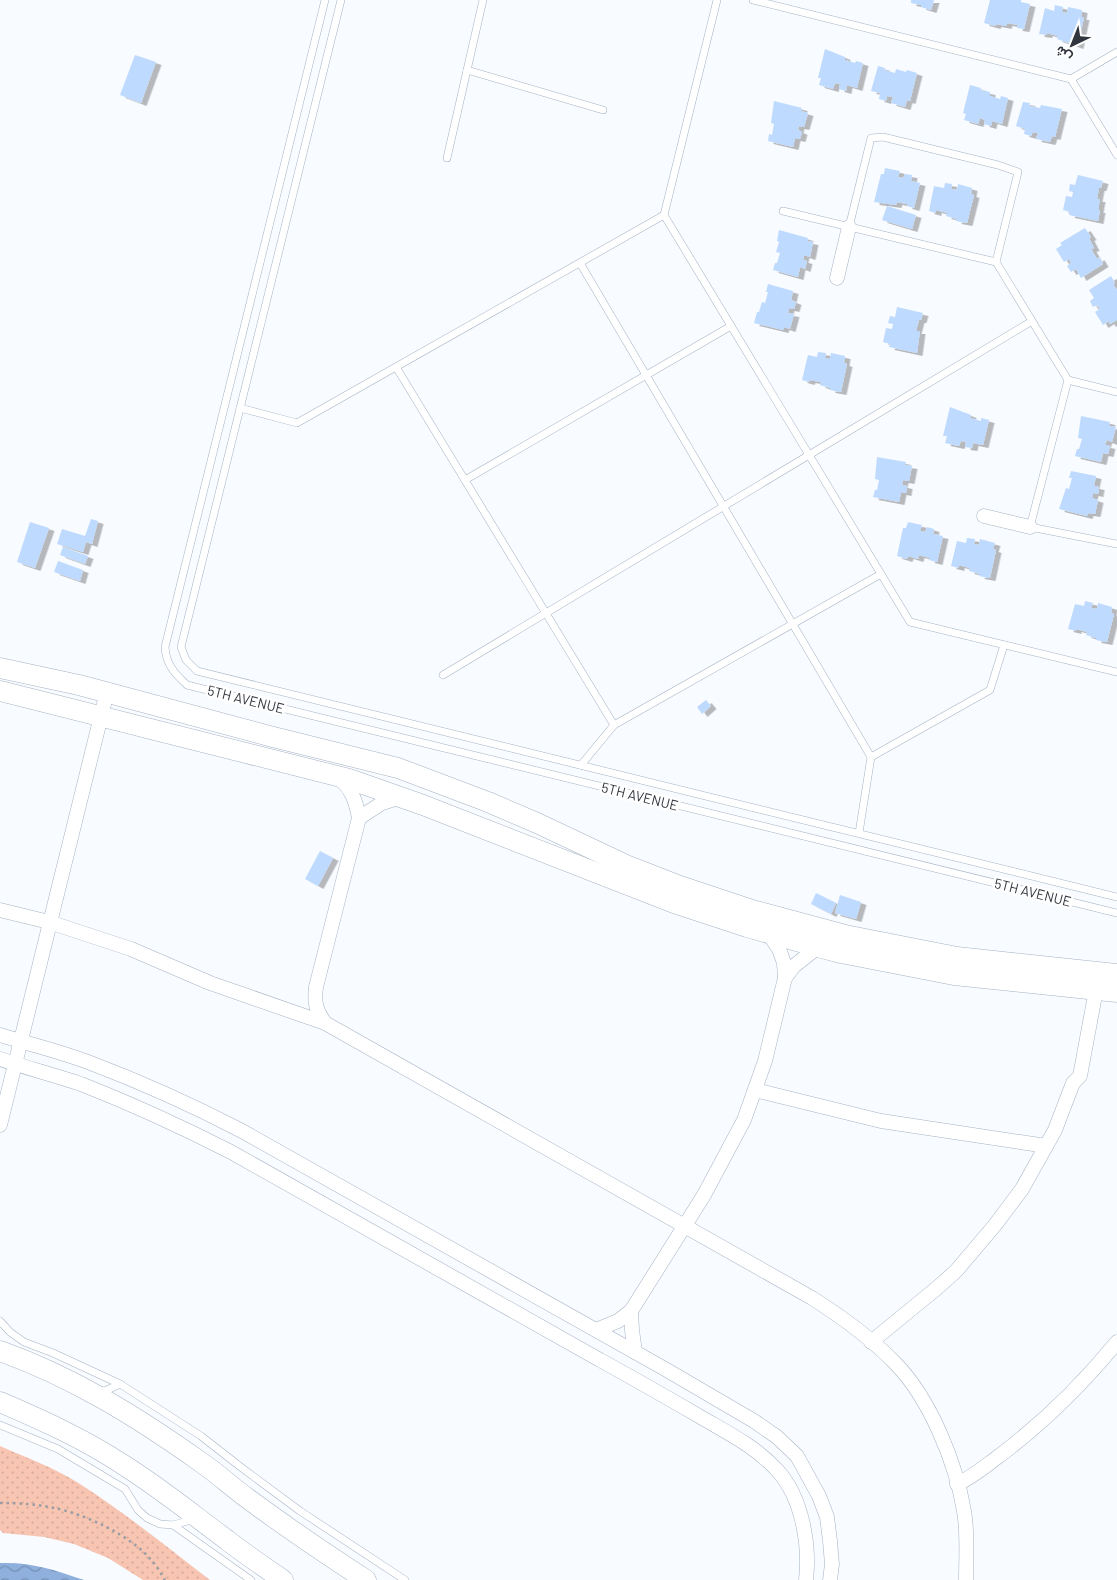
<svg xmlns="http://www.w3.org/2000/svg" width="1117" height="1580" viewBox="0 0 1117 1580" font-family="Barlow,Vazirmatn,sans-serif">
  <defs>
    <pattern id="grass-dots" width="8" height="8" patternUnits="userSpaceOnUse" patternTransform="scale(1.25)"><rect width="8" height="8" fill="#f8c5b2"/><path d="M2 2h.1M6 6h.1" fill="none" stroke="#d5aa9a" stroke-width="1.8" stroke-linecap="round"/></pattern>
    <pattern id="water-waves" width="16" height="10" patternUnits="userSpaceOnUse" patternTransform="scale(1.25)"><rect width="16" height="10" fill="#8fb0dd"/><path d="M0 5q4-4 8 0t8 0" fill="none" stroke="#7590b5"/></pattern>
    <filter id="shadow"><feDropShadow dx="5.5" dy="3" stdDeviation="0" flood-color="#0004"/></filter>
  </defs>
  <rect width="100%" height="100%" fill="#f8fbff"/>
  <!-- grass -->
  <path fill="url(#grass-dots)" d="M0 1446C27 1458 55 1468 80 1484 125 1513 167 1547 210 1580H143L108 1558 74 1544 44 1537 3 1533 0 1530Z"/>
  <!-- water -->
  <path fill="url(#water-waves)" d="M0 1563C32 1562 55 1570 84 1580H0Z"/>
  <!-- building -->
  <g fill="#bedaff" filter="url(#shadow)">
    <polygon points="911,0 934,0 931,10 921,7 921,5 911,3"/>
    <polygon points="990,0 1021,0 1021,2 1030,4 1024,29 1017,28 1018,25 1007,23 1006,26 996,24 995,26 984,23"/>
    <polygon points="1055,5 1063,7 1062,12 1067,13 1068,7 1082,10 1081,17 1084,17 1078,46 1057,39 1058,36 1047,33 1047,35 1039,34 1045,8 1054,11"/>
    <polygon points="825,49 845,57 845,60 855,63 856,61 863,63 857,88 847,85 846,91 839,89 840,84 835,83 833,89 819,85 821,78 818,78"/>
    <polygon points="135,55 156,62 141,103 120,95"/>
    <polygon points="878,66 885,68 884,70 895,73 896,69 906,72 907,70 917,73 910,101 907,100 905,107 891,103 893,97 887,96 886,101 879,99 880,93 871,91"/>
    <polygon points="970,85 981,88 980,90 990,92 990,96 1000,99 1001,96 1008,98 1002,124 992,121 991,126 984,124 985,120 980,118 978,124 964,120 966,114 963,113"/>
    <polygon points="774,101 802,108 801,111 808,113 804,127 799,126 798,130 802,132 800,139 795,138 793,147 768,141 769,134 772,135 774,124 771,123"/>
    <polygon points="1023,102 1030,103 1029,106 1040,108 1041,105 1062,109 1055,137 1052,136 1050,142 1036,139 1038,133 1033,132 1031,136 1024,134 1025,129 1016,126"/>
    <polygon points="885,168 900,171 898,177 903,178 905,174 912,175 911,181 920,183 914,208 907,206 907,204 897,202 896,205 874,202 881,174 884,174"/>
    <polygon points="1078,175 1103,181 1101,188 1099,188 1097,199 1100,199 1098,210 1100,210 1098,221 1069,215 1070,212 1063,210 1066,196 1072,197 1073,192 1069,191 1070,184 1075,185"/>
    <polygon points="945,183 952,184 951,189 957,190 958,184 972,188 971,194 974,195 967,223 956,221 957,219 946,216 947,213 936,210 936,213 929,211 934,186 944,188"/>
    <polygon points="887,206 916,215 912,229 882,220"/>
    <polygon points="1085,228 1091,237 1089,238 1094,248 1091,249 1097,259 1099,257 1103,264 1081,278 1076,269 1071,272 1067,266 1071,263 1069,259 1064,262 1056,249 1062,245 1060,243"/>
    <polygon points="779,230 808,238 807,241 813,242 810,257 804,255 803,260 807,261 805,269 800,267 798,277 773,270 775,263 777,263 780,253 776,252 779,242 777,241"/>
    <polygon points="1111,276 1115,283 1113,284 1117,290 1117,320 1110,324 1109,321 1103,325 1095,312 1100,309 1097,305 1093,307 1090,301 1094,298 1089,290"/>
    <polygon points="768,284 793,291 791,300 796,302 794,309 789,308 788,313 794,314 790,329 784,327 783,330 754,323 757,312 759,312 762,302 765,303 768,292 766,292"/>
    <polygon points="897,307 923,313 921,320 919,320 916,331 920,331 917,353 889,347 890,344 883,342 886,328 892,329 893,324 888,323 890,316 895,317"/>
    <polygon points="818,352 826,353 825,358 830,359 831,353 845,356 844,363 847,364 841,392 830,390 830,388 820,385 821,382 810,380 809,382 802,380 808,355 817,357"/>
    <polygon points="950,407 971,415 970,418 981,421 981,418 989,420 983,445 973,443 972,448 965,447 966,442 961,441 959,446 945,443 947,436 943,436"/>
    <polygon points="1081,416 1110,422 1109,426 1116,427 1112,442 1107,440 1105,445 1110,446 1108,454 1103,453 1101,462 1075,456 1077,449 1079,449 1082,439 1078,438"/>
    <polygon points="877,457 906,462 905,465 912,466 909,481 903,480 902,485 907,486 906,493 901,492 899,502 873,497 875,490 877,490 879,480 875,479"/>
    <polygon points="1071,471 1096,476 1094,486 1099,487 1098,494 1093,493 1092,498 1098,500 1095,514 1088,513 1087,516 1059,509 1066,488 1069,489 1072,478 1069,478"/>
    <polygon points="91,519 98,521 92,544 86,542 83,552 57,544 62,529 85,536"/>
    <polygon points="30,522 49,528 35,568 17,562"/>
    <polygon points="908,522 922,525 920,531 925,532 927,527 934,529 933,534 943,536 937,562 929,560 930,558 919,555 918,559 908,556 907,559 897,556 903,528 906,528"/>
    <polygon points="967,538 975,539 974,544 979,545 980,539 995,543 993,549 996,550 990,578 979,576 980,574 969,571 970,568 959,565 959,568 951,566 957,541 966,543"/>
    <polygon points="63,547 88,556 85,564 60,555"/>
    <polygon points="58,561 83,570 80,581 54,572"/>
    <polygon points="1085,601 1093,603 1091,608 1097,609 1098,603 1112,607 1111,613 1114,614 1107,642 1096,640 1096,638 1086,635 1087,632 1076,629 1076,631 1068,629 1075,604 1084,606"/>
    <polygon points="706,700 711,706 702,714 697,707"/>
    <polygon points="320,851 333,858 318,886 305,879"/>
    <polygon points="816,893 836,903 831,914 811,904"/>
    <polygon points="840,895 861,902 856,919 835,913"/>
  </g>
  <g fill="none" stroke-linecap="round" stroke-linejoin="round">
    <!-- service casing -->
    <g stroke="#a5b3c4" stroke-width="8">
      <g id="service">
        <path d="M325 0 165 647C166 664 174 673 187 685L1117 913"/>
        <polyline points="341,0 181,647 186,660 197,671 1117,897"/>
        <polyline points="717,0 664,215 910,622 1117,672"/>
        <polyline points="753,0 1071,79"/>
        <polyline points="1117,52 1071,79 1117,155"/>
        <polyline points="467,70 603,110"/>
        <polyline points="447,158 483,0"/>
        <polyline points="783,211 996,262"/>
        <polyline points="849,227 871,138 883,137 998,165 1018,172 996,262 1068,380 1117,392"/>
        <polyline points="580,263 871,757 859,833"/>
        <polyline points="396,367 614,725 581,765"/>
        <polyline points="1068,380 1030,527 1117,544"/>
        <polyline points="240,408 297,423 664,215"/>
        <polyline points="465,480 731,326"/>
        <polyline points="443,675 1032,321"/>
        <polyline points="614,725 881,574"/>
        <polyline points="871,757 990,690 1004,645"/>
        <polyline points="0,1321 10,1332 24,1342 53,1353 120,1384"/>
        <polyline points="98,1392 107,1390 120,1384 201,1436 242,1468 300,1511 405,1580"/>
        <polyline points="0,1425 58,1449 125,1489 138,1510 147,1518 160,1524 173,1525 195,1519"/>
        <polyline points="173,1525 251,1580"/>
      </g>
    </g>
    <!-- minor casing -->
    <g stroke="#a5b3c4" stroke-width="15">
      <g id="minor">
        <polyline points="837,278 849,227"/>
        <polyline points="984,516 1030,527"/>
        <path d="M338 778C352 788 356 802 359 818L316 987C314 1004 316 1010 325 1023L812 1298C842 1317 871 1338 896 1364 930 1399 956 1463 964 1511 968 1534 966 1557 966 1580"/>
        <polyline points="359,818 382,803 401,797"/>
        <polyline points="0,910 49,922 131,949 210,983 325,1023"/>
        <polyline points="785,978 794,966 818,947"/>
        <path d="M0 1035C29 1044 59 1051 88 1062 141 1082 192 1105 242 1131L665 1369 754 1421 777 1437 797 1456 819 1496 827 1517 830 1541 832 1564 830 1580"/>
        <path d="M0 1059C27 1068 54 1075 81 1084 132 1104 182 1127 231 1152 354 1222 477 1291 600 1360 633 1378 666 1397 699 1416 726 1432 755 1446 777 1470 802 1497 810 1544 806 1580"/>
        <polyline points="755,1090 881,1121 1046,1146"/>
        <polyline points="0,1125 107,692"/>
        <polyline points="631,1311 632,1330 635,1352"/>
        <polyline points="596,1330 618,1321 631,1311 704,1195 744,1120 765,1061 785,978 784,963 779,949 768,933"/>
        <polyline points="871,1342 937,1288 956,1271 995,1225 1022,1189 1055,1130 1073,1083 1080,1076 1096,990"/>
        <path d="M957 1484C971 1478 983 1468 995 1459 1041 1425 1081 1386 1117 1342"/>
      </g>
    </g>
    <!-- secondary casing -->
    <g stroke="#a5b3c4" stroke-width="21">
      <g id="secondary">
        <polyline points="0,668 79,685 273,737 398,768 488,802 537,823 626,865 680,886 752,910 845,935 957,957 1117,974"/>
        <polyline points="0,691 349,779 423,805 674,903 747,927 818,947 841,953 954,975 1117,992"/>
        <path d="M0 1351C73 1377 139 1418 202 1463 218 1474 232 1487 247 1498 286 1527 326 1554 366 1580"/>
        <path d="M0 1402C42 1420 84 1439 122 1464 159 1487 192 1514 227 1540 245 1554 264 1567 283 1580"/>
      </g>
    </g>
    <!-- path -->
    <path stroke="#9a9ea4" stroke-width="2.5" stroke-dasharray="2.5 4" stroke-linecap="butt" d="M0 1503C18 1503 36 1504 54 1508 85 1514 132 1536 152 1561 157 1566 161 1574 165 1580"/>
    <!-- service -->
    <use href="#service" stroke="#fff" stroke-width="7"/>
    <!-- minor -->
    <use href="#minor" stroke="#fff" stroke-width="14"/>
    <!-- secondary -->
    <use href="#secondary" stroke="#fff" stroke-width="20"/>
  </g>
  <g text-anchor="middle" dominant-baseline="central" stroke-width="5" stroke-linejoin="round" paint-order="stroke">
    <!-- street labels -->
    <g font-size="14" fill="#31363e" stroke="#fff">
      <text transform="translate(246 699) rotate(14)">5TH AVENUE</text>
      <text transform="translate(640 796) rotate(14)">5TH AVENUE</text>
      <text transform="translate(1033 892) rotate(14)">5TH AVENUE</text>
    </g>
  </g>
  <!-- north arrow -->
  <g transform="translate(1072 45) rotate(223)" stroke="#ffffff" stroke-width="4" paint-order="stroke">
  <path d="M0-4L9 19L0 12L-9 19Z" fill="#31363e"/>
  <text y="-8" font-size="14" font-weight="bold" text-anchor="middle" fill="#31363e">ش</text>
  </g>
</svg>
